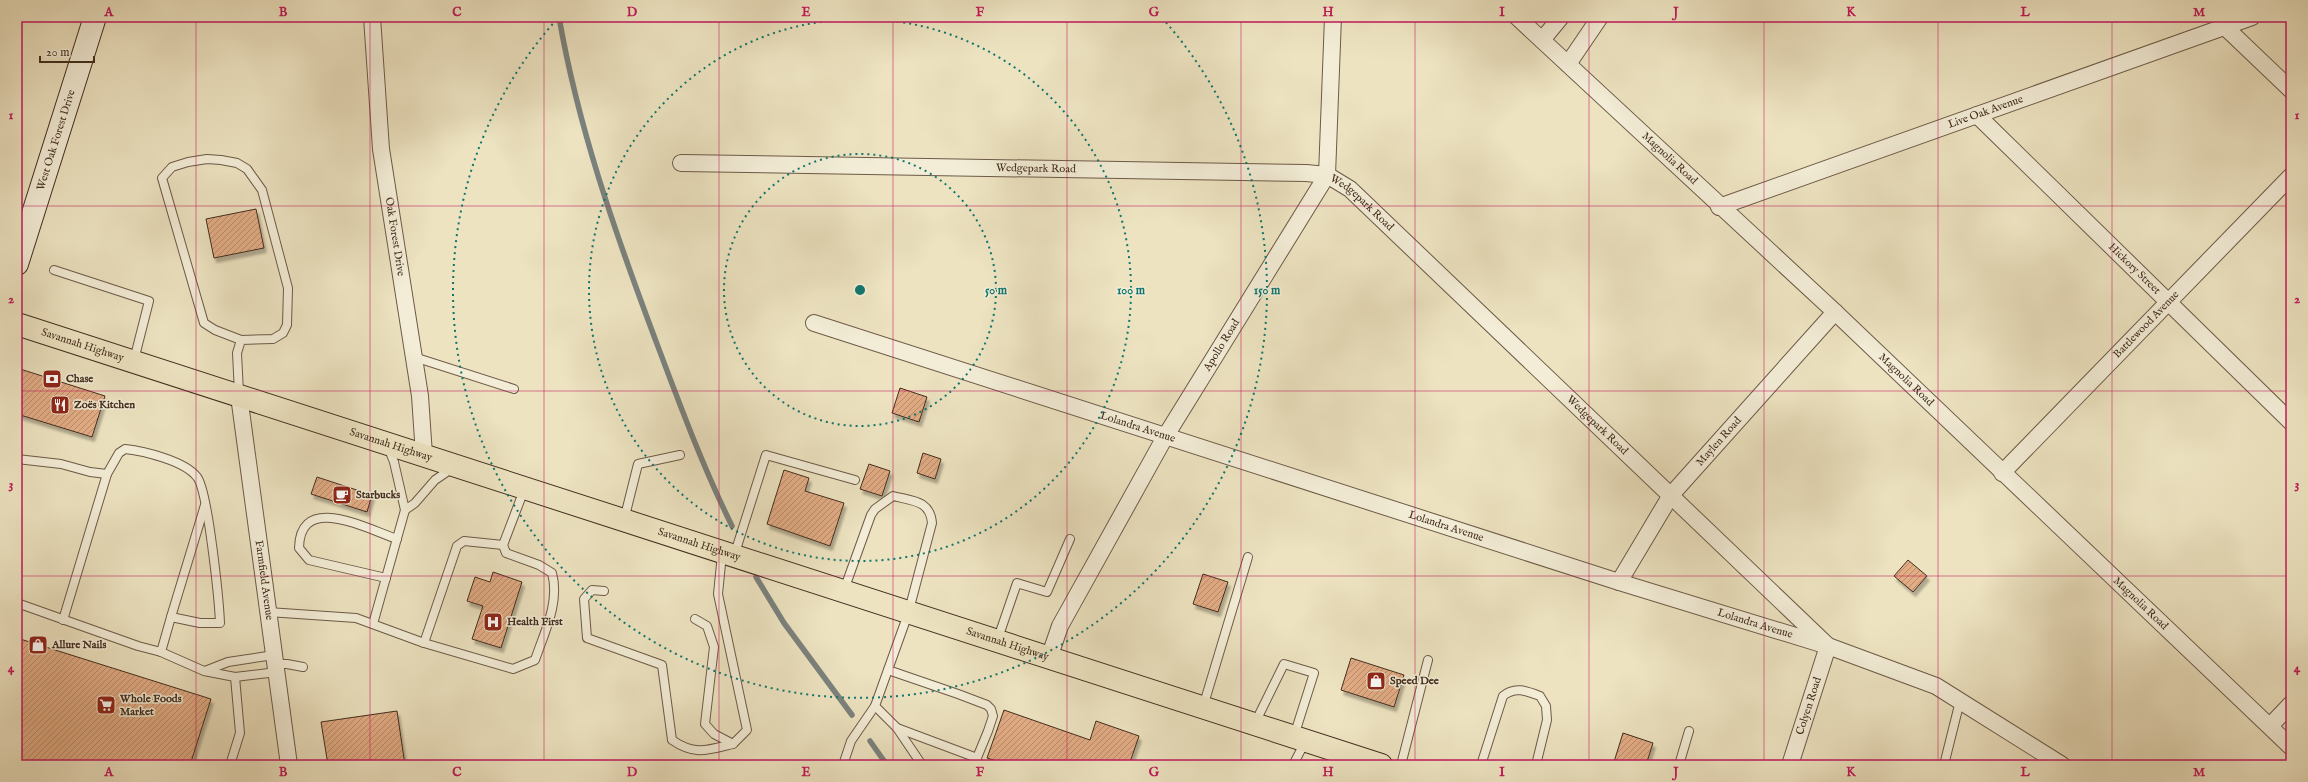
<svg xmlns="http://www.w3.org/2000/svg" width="2308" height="782" viewBox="0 0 2308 782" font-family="'IM FELL English',serif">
  <defs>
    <pattern id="building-hatch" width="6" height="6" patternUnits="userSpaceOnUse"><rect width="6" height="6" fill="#e2ac85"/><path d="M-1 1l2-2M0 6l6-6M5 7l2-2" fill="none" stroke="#b98c6c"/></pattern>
    <filter id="shadow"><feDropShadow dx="2.5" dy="4.5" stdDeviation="1" flood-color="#0004"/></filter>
  </defs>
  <rect width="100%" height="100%" fill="#ede3c1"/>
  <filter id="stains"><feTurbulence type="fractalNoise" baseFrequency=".005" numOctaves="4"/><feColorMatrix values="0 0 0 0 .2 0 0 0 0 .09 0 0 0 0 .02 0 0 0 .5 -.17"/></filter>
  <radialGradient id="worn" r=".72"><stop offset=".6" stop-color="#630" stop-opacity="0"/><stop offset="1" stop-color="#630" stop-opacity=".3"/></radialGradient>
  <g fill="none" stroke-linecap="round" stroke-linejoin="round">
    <!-- stream -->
    <g stroke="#7a827e" stroke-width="5.5">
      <path d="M559 17C578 127 615 232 654 336 678 400 702 465 732 526"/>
      <polyline points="756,577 784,623 852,715"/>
      <polyline points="870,741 887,765"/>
    </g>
  </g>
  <!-- building -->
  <g fill="url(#building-hatch)" stroke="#422d1e" filter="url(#shadow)">
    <polygon points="256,209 264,248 214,258 206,219"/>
    <polygon points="17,368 105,396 92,437 17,414"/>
    <polygon points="900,388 927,397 919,422 892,413"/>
    <polygon points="923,453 941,459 935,479 917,473"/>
    <polygon points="869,464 890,471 882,496 860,489"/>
    <polygon points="784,470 809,478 805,491 844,503 830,546 767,524"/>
    <polygon points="317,477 372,495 367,512 311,494"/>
    <polygon points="1908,560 1927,576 1913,592 1894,576"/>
    <polygon points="493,572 522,582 501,648 472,639 483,606 467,601 475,577 490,582"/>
    <polygon points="1203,574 1228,582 1218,612 1193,604"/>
    <polygon points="17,638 211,699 190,765 17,765"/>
    <polygon points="1351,658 1404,675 1394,707 1341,690"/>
    <polygon points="1004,710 1090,740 1096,721 1139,736 1129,765 1009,765 987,758"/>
    <polygon points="397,711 405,765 328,765 321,722"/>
    <polygon points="1623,733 1653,743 1646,765 1613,765"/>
  </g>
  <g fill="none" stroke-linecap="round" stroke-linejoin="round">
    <!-- lane casing -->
    <g stroke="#6d5a47" stroke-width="10">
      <g id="lane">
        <polyline points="54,270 149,301 134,360"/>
        <polyline points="414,357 514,389"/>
        <polyline points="239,393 237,353 241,340 215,330 204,323 162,178 172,167 188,162 207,159 221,160 237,163 247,169 262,190 288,288 287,325 283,333 273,339 241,340"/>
        <polyline points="388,447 394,462 405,510 415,503 435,480 454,467"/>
        <path d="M17 459 61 464 90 472 107 474 119 453 125 449C144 451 185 461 197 477 208 490 219 601 220 623H200L171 617 161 652"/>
        <polyline points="624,520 638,464 680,455"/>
        <polyline points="722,554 718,594 747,730 733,744"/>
        <polyline points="734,556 766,455 855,480"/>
        <path d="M386 578 309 560 299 548C300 492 367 529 397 539"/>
        <path d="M604 591 592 590 584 599 587 638 662 665 672 740C695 756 708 750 733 744L714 734 705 724 714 647 707 626 695 619"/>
        <polyline points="17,603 138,646 161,652 204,671 235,677 277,672"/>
        <path d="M268 612 356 618 424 643 513 669 535 660C544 633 560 603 552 573L539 565 506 553 503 545 524 490"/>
        <polyline points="171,617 205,505"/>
        <polyline points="63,620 107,474"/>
        <polyline points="373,624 405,510"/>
        <polyline points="997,641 1017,583 1047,592 1070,539"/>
        <polyline points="424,643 457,546 464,541 503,545"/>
        <polyline points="275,664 287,664 303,667"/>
        <polyline points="888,670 958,694 987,705 991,709 993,716 988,731 974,765"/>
        <polyline points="205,671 228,662 274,655"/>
        <polyline points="875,706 897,728 922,765"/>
        <polyline points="1203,707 1248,557"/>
        <polyline points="1255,723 1284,664 1314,673 1294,736"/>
        <polyline points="897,728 977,758"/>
        <polyline points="230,765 240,733 235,677"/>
        <path d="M843 765 851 741 875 706 908 614 932 523C930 500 912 501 893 496L875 509 871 515 844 590"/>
        <polyline points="1293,765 1305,742"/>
        <polyline points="1401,765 1428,660"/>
        <path d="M1481 765 1503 696C1515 686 1527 691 1540 696L1546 706 1547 720 1536 765"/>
        <polyline points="1679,765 1689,731"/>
        <polyline points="1944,765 1960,701"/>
      </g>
    </g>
    <!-- street casing -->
    <g stroke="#6d5a47" stroke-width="18">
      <g id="street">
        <path id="s1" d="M372 17 381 149 420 396 424 455"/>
        <path id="s2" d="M1517 17 1835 312 2291 747"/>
        <polyline points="2225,27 2291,90"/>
        <polyline points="1542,40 1561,17"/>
        <polyline points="1568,64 1600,17"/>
        <path id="s3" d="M1977 115 2291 422"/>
        <path id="s4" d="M681 163 1306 173 1327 175 1350 189 1828 646 1790 765"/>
        <path id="s5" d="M1719 207 2252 17"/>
        <path id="s6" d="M814 323 1619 582 1828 646 1936 686 2062 765"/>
        <path id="s7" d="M239 396 289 765"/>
        <path id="s8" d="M2002 473 2291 176"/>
        <path id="s9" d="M1619 582 1671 495 1835 312"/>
        <path id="s10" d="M1049 658 1060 626 1165 437 1327 175 1333 17"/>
        <polyline points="2270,726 2291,704"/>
      </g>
    </g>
    <!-- secondary casing -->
    <g stroke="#422d1e" stroke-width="24">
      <g id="secondary">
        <path id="s11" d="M17 264 95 17"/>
      </g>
    </g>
    <!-- highway casing -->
    <g stroke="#422d1e" stroke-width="24">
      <g id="highway">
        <path id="s12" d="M17 324 1381 765"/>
      </g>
    </g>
    <!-- lane -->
    <use href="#lane" stroke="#f3edd7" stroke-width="8"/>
    <!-- street -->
    <use href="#street" stroke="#f3edd7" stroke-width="16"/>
    <!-- secondary -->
    <use href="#secondary" stroke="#f3edd7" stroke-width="22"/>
    <!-- highway -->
    <use href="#highway" stroke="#ede3c1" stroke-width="22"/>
  </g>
  <!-- grid -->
  <path fill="none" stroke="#c2185b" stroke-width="1" stroke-opacity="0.55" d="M196 17V765M370 17V765M544 17V765M719 17V765M893 17V765M1067 17V765M1241 17V765M1415 17V765M1589 17V765M1764 17V765M1938 17V765M2112 17V765M17 206H2291M17 391H2291M17 576H2291"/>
  <!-- distance rings -->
  <g fill="none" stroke="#0f766e" stroke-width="2" stroke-dasharray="2 4">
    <circle cx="860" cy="290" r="136"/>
    <circle cx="860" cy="290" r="271"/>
    <path d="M1162 18A407 407 0 1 1 558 18"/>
  </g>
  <!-- icons -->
  <defs>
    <g id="bank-square" transform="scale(1)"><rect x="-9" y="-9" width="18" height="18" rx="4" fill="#8f2418" stroke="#f3edd7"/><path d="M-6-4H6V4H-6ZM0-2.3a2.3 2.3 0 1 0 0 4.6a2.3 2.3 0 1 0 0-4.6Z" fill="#fff"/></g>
    <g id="restaurant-square" transform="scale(1)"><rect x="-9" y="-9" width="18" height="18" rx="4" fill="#8f2418" stroke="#f3edd7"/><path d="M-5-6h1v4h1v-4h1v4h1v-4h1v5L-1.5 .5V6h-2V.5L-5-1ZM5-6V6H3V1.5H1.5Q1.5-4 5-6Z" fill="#fff"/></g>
    <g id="cafe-square" transform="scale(1)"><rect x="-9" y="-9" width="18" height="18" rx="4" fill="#8f2418" stroke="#f3edd7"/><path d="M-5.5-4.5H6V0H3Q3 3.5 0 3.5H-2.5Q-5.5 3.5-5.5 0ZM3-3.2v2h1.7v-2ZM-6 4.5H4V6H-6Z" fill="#fff"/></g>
    <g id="hospital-square" transform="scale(1)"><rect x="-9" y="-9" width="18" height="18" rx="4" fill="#8f2418" stroke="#f3edd7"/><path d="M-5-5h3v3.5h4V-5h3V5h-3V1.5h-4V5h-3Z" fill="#fff"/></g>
    <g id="shop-square" transform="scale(1)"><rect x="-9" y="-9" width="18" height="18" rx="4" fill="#8f2418" stroke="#f3edd7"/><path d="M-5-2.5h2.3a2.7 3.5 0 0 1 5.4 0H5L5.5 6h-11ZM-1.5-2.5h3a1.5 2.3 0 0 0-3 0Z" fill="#fff"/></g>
    <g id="supermarket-square" transform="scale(1)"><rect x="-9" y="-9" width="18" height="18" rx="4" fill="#8f2418" stroke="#f3edd7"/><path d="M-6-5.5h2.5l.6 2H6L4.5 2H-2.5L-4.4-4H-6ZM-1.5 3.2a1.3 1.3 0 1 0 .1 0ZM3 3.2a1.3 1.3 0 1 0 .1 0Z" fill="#fff"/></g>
  </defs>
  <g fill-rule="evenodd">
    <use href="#bank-square" x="52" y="379"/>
    <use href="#restaurant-square" x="60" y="405"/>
    <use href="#cafe-square" x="342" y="495"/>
    <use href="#hospital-square" x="493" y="622"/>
    <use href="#shop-square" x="38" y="645"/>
    <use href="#shop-square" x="1376" y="681"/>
    <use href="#supermarket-square" x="106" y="705"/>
  </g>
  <g text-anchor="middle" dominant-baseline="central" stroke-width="3" stroke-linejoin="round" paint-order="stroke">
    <!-- street labels -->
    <g font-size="11" fill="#422d1e" stroke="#f3edd7">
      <text stroke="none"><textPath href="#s5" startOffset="283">Live Oak Avenue</textPath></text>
      <text stroke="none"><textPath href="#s11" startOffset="130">West Oak Forest Drive</textPath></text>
      <text stroke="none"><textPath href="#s2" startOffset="208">Magnolia Road</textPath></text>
      <text stroke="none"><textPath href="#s4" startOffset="355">Wedgepark Road</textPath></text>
      <text stroke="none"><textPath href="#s4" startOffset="691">Wedgepark Road</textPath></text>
      <text stroke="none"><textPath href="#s1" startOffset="221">Oak Forest Drive</textPath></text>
      <text stroke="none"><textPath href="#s3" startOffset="220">Hickory Street</textPath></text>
      <text stroke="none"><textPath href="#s8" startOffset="207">Battlewood Avenue</textPath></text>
      <text stroke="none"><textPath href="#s12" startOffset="69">Savannah Highway</textPath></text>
      <text stroke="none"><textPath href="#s10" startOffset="358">Apollo Road</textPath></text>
      <text stroke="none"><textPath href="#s2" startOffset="532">Magnolia Road</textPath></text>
      <text stroke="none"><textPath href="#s4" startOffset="1015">Wedgepark Road</textPath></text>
      <text stroke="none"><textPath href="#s6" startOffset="340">Lolandra Avenue</textPath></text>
      <text stroke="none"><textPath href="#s9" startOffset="173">Maylen Road</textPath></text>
      <text stroke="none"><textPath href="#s12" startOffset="393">Savannah Highway</textPath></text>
      <text stroke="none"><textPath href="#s6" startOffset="664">Lolandra Avenue</textPath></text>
      <text stroke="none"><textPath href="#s12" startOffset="717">Savannah Highway</textPath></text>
      <text stroke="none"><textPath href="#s7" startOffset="186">Farmfield Avenue</textPath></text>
      <text stroke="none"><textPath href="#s2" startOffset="856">Magnolia Road</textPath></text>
      <text stroke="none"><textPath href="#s6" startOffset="988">Lolandra Avenue</textPath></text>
      <text stroke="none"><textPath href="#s12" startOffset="1041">Savannah Highway</textPath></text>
      <text transform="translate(1809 706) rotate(-72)">Colyen Road</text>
    </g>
    <!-- poi labels -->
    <g font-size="11" font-weight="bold" fill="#422d1e" stroke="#f3edd7" text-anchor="start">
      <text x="66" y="379">Chase</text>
      <text x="74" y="405">Zoës Kitchen</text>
      <text x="356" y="495">Starbucks</text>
      <text x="507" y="622">Health First</text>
      <text x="52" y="645">Allure Nails</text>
      <text x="1390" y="681">Speed Dee</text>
      <text x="120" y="699">Whole Foods<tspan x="120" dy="13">Market</tspan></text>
    </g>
  </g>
  <circle cx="860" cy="290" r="6" fill="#0f766e" stroke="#f3edd7" stroke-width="2"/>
  <g font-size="12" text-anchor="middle" font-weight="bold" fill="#0f766e" stroke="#f3edd7" stroke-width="3" stroke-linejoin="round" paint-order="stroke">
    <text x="996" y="294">50 m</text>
    <text x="1131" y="294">100 m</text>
    <text x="1267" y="294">150 m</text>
  </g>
  <!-- margin -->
  <rect width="2308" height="782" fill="none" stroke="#ede3c1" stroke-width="44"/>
  <!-- scale -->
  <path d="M40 56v6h54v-6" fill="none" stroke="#422d1e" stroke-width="2"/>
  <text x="46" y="56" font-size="12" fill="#422d1e" stroke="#f3edd7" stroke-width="3" paint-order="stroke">20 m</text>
  <rect x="22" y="22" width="2264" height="738" fill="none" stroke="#c2185b" stroke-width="1.5"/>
  <g font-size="13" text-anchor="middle" font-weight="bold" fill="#c2185b">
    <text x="109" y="16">A</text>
    <text x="283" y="16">B</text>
    <text x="457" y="16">C</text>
    <text x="632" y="16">D</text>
    <text x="806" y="16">E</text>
    <text x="980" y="16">F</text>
    <text x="1154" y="16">G</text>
    <text x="1328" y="16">H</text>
    <text x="1502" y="16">I</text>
    <text x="1676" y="16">J</text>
    <text x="1851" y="16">K</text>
    <text x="2025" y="16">L</text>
    <text x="2199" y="16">M</text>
    <text x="11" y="119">1</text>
    <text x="2297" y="119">1</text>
    <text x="11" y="303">2</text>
    <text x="2297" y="303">2</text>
    <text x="11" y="488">3</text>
    <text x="2297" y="488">3</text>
    <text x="11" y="672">4</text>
    <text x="2297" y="672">4</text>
    <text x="109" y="776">A</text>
    <text x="283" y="776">B</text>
    <text x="457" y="776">C</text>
    <text x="632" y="776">D</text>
    <text x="806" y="776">E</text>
    <text x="980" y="776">F</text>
    <text x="1154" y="776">G</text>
    <text x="1328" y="776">H</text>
    <text x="1502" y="776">I</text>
    <text x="1676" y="776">J</text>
    <text x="1851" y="776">K</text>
    <text x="2025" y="776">L</text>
    <text x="2199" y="776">M</text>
  </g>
  <rect width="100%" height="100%" filter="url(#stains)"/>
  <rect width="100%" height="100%" fill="url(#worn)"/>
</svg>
